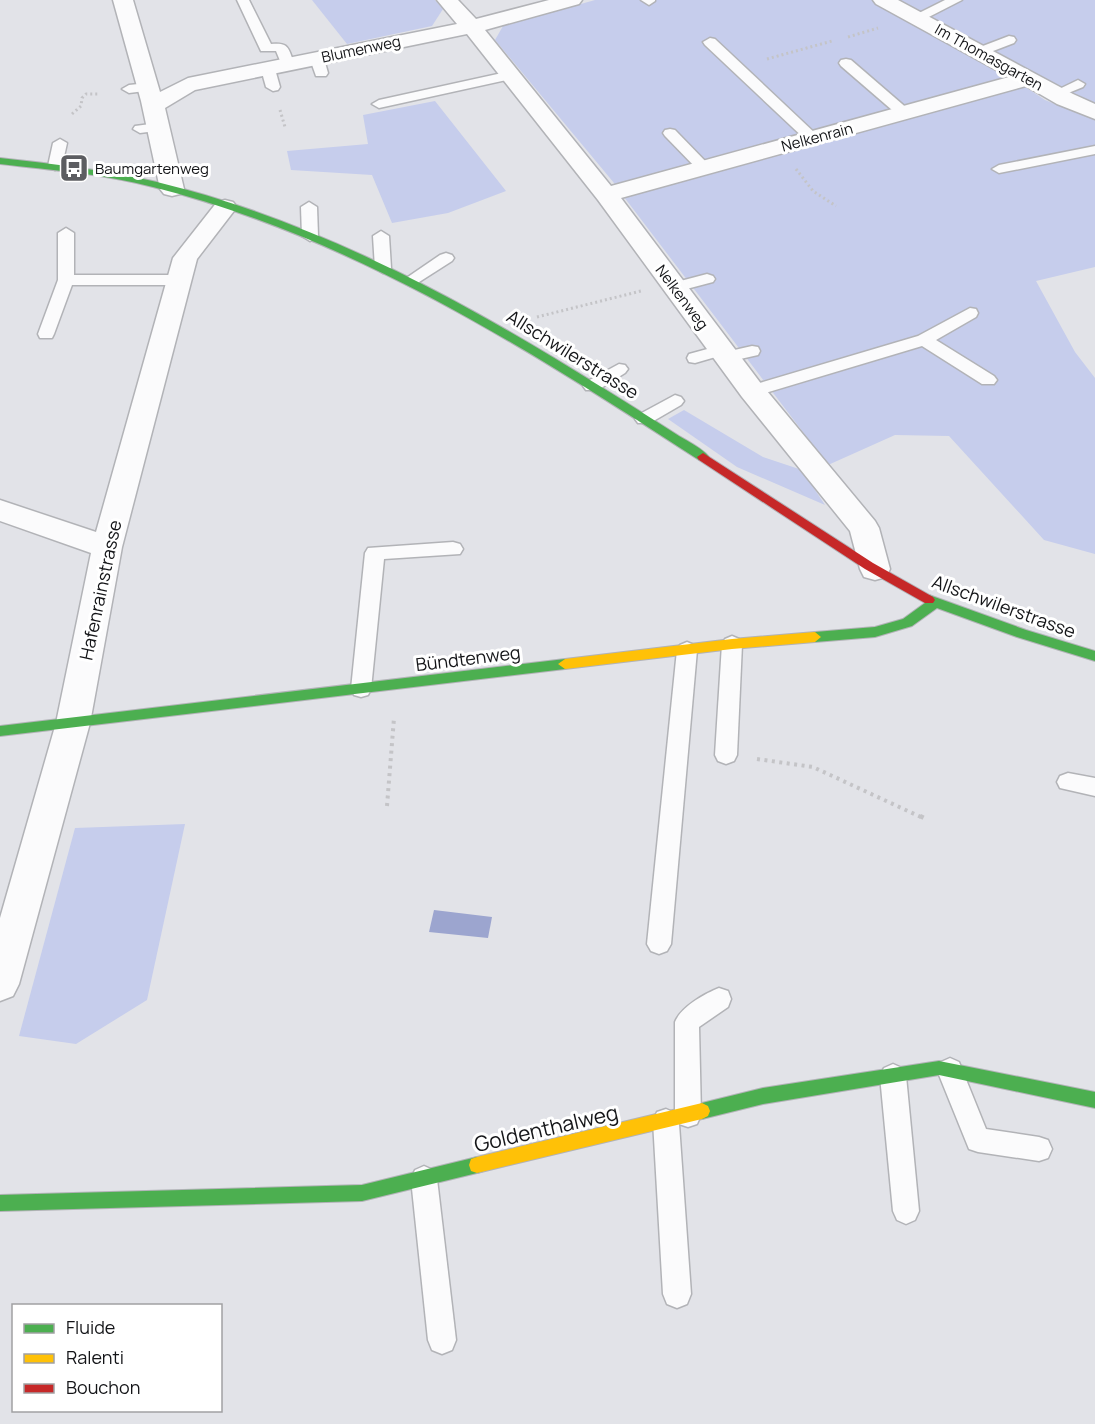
<svg xmlns="http://www.w3.org/2000/svg" width="1095" height="1424" viewBox="0 0 1095 1424" font-family="Manrope,sans-serif">
  <rect width="100%" height="100%" fill="#e2e3e8"/>
  <!-- green -->
  <g fill="#c6cdec">
    <polygon points="312,0 435,0 443,9 432,26 347,44"/>
    <polygon points="595,0 872,0 1009,76 619,189 495,40 503,26"/>
    <polygon points="897,0 1095,0 1095,103 1057,87"/>
    <polygon points="1024,86 1045,100 1095,120 1095,267 1036,281 1075,352 1095,378 1095,554 1044,540 949,436 895,435 828,465 624,197"/>
    <polygon points="435,101 506,191 448,213 392,223 372,175 291,170 287,151 368,144 363,115"/>
    <polygon points="684,410 763,457 802,470 825,505 737,467 668,419"/>
    <polygon points="185,824 147,1000 76,1044 19,1036 75,828"/>
  </g>
  <!-- water -->
  <polygon fill="#9ca5cf" points="434,910 492,917 488,938 429,932"/>
  <g fill="none" stroke-linecap="round" stroke-linejoin="round">
    <!-- lane casing -->
    <g stroke="#b2b3b7" stroke-width="3">
      <g id="lane">
        <path d="M237 0H249L271 44C290 42 288 49 295 65L293 68H283L276 51H261Z"/>
        <polygon points="641,0 655,0 655,1 649,5"/>
        <polygon points="945,0 962,0 921,21 916,22 909,18"/>
        <polygon points="1009,36 1014,37 1016,40 1014,43 980,56 973,52 975,49"/>
        <polygon points="710,38 715,39 817,135 819,138 817,141 807,141 705,45 703,42"/>
        <polygon points="317,55 324,59 328,73 326,76 316,76 310,59"/>
        <polygon points="846,59 851,60 909,110 911,113 909,116 899,116 841,66 839,63 841,60"/>
        <polygon points="268,65 275,69 280,87 278,90 273,91 266,87 261,69"/>
        <polygon points="511,71 518,75 516,78 379,108 372,104 379,100"/>
        <polygon points="1078,80 1085,84 1083,87 1056,98 1049,94"/>
        <polygon points="148,83 153,84 155,87 153,90 129,93 122,89 129,85"/>
        <polygon points="158,123 165,127 163,130 140,133 133,129 135,126"/>
        <polygon points="670,129 675,130 709,165 711,168 709,171 699,171 665,136 663,133 665,130"/>
        <polygon points="60,139 67,143 62,166 55,170 48,166 53,143"/>
        <polygon points="1095,146 1095,154 999,173 992,169 999,165"/>
        <polygon points="309,202 317,207 318,236 310,241 302,236 301,207"/>
        <polygon points="66,228 74,233 74,275 180,275 188,280 180,285 72,285 54,334 52,338 40,338 38,334 58,280 58,233"/>
        <polygon points="381,231 389,236 391,268 383,273 375,268 373,236"/>
        <polygon points="446,253 452,255 454,258 452,261 416,284 410,286 402,281 440,255"/>
        <polygon points="707,274 713,276 715,279 713,282 675,292 667,287 669,284"/>
        <polygon points="970,308 976,309 978,313 976,317 936,340 994,376 997,380 994,384 982,384 922,346 752,397 746,395 743,391 746,387 918,336"/>
        <polygon points="722,345 728,346 730,351 752,346 758,347 760,351 758,355 727,362 721,361 719,356 695,363 689,362 687,358 689,354"/>
        <polygon points="619,364 625,365 628,369 625,373 598,390 586,390 583,386 586,382"/>
        <polygon points="675,395 681,397 684,401 681,405 650,423 638,423 635,419 638,415"/>
        <polygon points="453,542 460,544 463,549 460,554 384,559 371,689 368,695 361,697 354,695 351,689 365,553 368,548"/>
        <polygon points="732,636 739,639 742,644 737,755 734,761 726,764 718,761 715,755 722,644 725,639"/>
        <polygon points="687,642 694,645 697,650 671,944 667,951 659,954 651,951 647,944 677,650 680,645"/>
        <polygon points="1068,773 1095,778 1095,796 1060,788 1057,782 1060,776"/>
        <path d="M719 988 728 991 731 999 728 1007 699 1027 701 1115 697 1124 688 1127 679 1124 691 1294 687 1304 677 1308 667 1304 663 1294 653 1121 657 1112 666 1109 675 1113V1022C681 1007 704 994 719 988Z"/>
        <polygon points="950,1058 959,1062 986,1129 1039,1137 1048,1140 1052,1149 1048,1158 1039,1161 978,1152 969,1149 937,1070 941,1062"/>
        <polygon points="893,1064 902,1068 906,1076 919,1211 915,1220 906,1224 897,1220 893,1211 880,1076 884,1068"/>
        <polygon points="424,1166 433,1170 437,1179 456,1340 452,1350 442,1354 432,1350 428,1340 411,1179 415,1170"/>
      </g>
    </g>
    <!-- street casing -->
    <g stroke="#b2b3b7" stroke-width="3">
      <g id="street">
        <polygon points="113,0 133,0 160,92 188,78 457,24 437,0 458,0 476,19 549,0 582,0 579,4 485,30 611,186 1009,77 876,4 873,0 898,0 1073,94 1095,104 1095,119 1057,104 1026,86 621,198 762,385 875,521 879,528 890,569 886,577 875,580 864,577 860,569 850,531 742,397 598,200 467,34 195,90 165,108 184,189 180,194 172,196 164,194 160,189 141,101"/>
        <polygon points="225,200 233,202 237,207 197,259 122,547 90,723 19,984 13,996 0,1001 0,918 56,723 91,553 0,521 0,500 96,532 173,258 217,202"/>
      </g>
    </g>
    <!-- fast casing -->
    <g stroke="#b2b3b7" stroke-width="2">
      <g id="fast">
        <path d="M0 158C53 164 105 170 157 182 317 221 464 301 603 388 629 404 654 420 679 436 689 442 702 448 709 457L707 460H699C528 349 352 237 153 187 103 174 51 170 0 164Z"/>
        <polygon points="929,595 1026,630 1095,651 1095,661 1017,637 937,608 912,626 875,637 815,642 809,637 815,632 875,627 903,619 925,603 923,600"/>
        <polygon points="565,659 572,664 565,669 0,736 0,726"/>
        <polygon points="939,1061 1095,1092 1095,1108 939,1075 763,1104 702,1119 696,1116 694,1111 696,1106 702,1103 763,1088"/>
        <polygon points="477,1157 483,1159 485,1165 483,1171 477,1173 362,1201 0,1211 0,1195 362,1185"/>
      </g>
    </g>
    <!-- slow casing -->
    <g stroke="#b2b3b7" stroke-width="2">
      <g id="slow">
        <polygon points="815,632 821,637 815,642 732,649 565,669 558,664 565,659 732,639"/>
        <polygon points="702,1103 708,1106 710,1111 708,1116 702,1119 477,1173 471,1171 469,1165 471,1159 477,1157"/>
      </g>
    </g>
    <!-- jam casing -->
    <g stroke="#b2b3b7" stroke-width="2">
      <polygon id="jam" points="703,453 873,563 933,597 935,600 933,603 925,603 865,569 699,460 697,457"/>
    </g>
    <!-- path-far2 -->
    <g stroke="#c4c4c7" stroke-width="3" stroke-dasharray="2 3" stroke-linecap="butt">
      <polyline points="848,37 878,28"/>
      <polyline points="767,59 832,41"/>
      <polyline points="280,110 285,127"/>
      <polyline points="72,114 81,106 82,98 86,94 98,94"/>
      <polyline points="796,169 813,191 836,206"/>
      <polyline points="537,317 641,291"/>
    </g>
    <!-- path-far1 -->
    <g stroke="#c4c4c7" stroke-width="4" stroke-dasharray="3 4.5" stroke-linecap="butt">
      <polyline points="757,759 813,767 923,818"/>
      <polyline points="387,806 394,718"/>
    </g>
    <!-- path -->
    <polyline stroke="#c4c4c7" stroke-width="4.5" stroke-dasharray="4 5" stroke-linecap="butt" points="920,816 926,819"/>
    <!-- lane -->
    <use href="#lane" fill="#fbfbfc" fill-rule="evenodd"/>
    <!-- street -->
    <use href="#street" fill="#fbfbfc" fill-rule="evenodd"/>
    <!-- fast -->
    <use href="#fast" fill="#4caf50" fill-rule="evenodd"/>
    <!-- slow -->
    <use href="#slow" fill="#ffc107" fill-rule="evenodd"/>
    <!-- jam -->
    <use href="#jam" fill="#c62828" fill-rule="evenodd"/>
  </g>
  <!-- icons -->
  <defs>
    <g id="bus-square" transform="scale(1.5)"><rect x="-9" y="-9" width="18" height="18" rx="4" fill="#5c5d61" stroke="#fff"/><path d="M-5-6H5V4H4V6H2V4H-2V6H-4V4H-5ZM-3.5-4V0h7V-4ZM-3.5 1.2v1.5H-2V1.2ZM2 1.2v1.5H3.5V1.2Z" fill="#fff"/></g>
  </defs>
  <g fill-rule="evenodd">
    <use href="#bus-square" x="74" y="168"/>
  </g>
  <g text-anchor="middle" dominant-baseline="central" stroke-width="6" stroke-linejoin="round" paint-order="stroke">
    <!-- far-street labels -->
    <g font-size="15" fill="#141518" stroke="#fff">
      <text transform="translate(361 49) rotate(-12)">Blumenweg</text>
      <text transform="translate(989 57) rotate(29)">Im Thomasgarten</text>
      <text transform="translate(817 137) rotate(-15)">Nelkenrain</text>
      <text transform="translate(682 297) rotate(53)">Nelkenweg</text>
    </g>
    <!-- far-poi labels -->
    <g font-size="15" fill="#141518" stroke="#fff" text-anchor="start">
      <text x="95" y="168">Baumgartenweg</text>
    </g>
    <!-- street labels -->
    <g font-size="18" fill="#141518" stroke="#fff">
      <text transform="translate(573 354) rotate(32)">Allschwilerstrasse</text>
      <text transform="translate(100 590) rotate(-78)">Hafenrainstrasse</text>
      <text transform="translate(1004 606) rotate(20)">Allschwilerstrasse</text>
      <text transform="translate(468 658) rotate(-7)">Bündtenweg</text>
    </g>
    <!-- near-street labels -->
    <g font-size="21" fill="#141518" stroke="#fff">
      <text transform="translate(546 1128) rotate(-13)">Goldenthalweg</text>
    </g>
  </g>
  <!-- legend -->
  <rect x="12" y="1304" width="210" height="108" fill="#ffffff" stroke="#a1a1a3" stroke-width="1.5"/>
  <rect x="24" y="1324" width="30" height="9" fill="#4caf50" stroke="#a1a1a3" stroke-width="1.5"/>
  <text x="66" y="1334" font-size="18" fill="#141518">Fluide</text>
  <rect x="24" y="1354" width="30" height="9" fill="#ffc107" stroke="#a1a1a3" stroke-width="1.5"/>
  <text x="66" y="1364" font-size="18" fill="#141518">Ralenti</text>
  <rect x="24" y="1384" width="30" height="9" fill="#c62828" stroke="#a1a1a3" stroke-width="1.5"/>
  <text x="66" y="1394" font-size="18" fill="#141518">Bouchon</text>
</svg>
